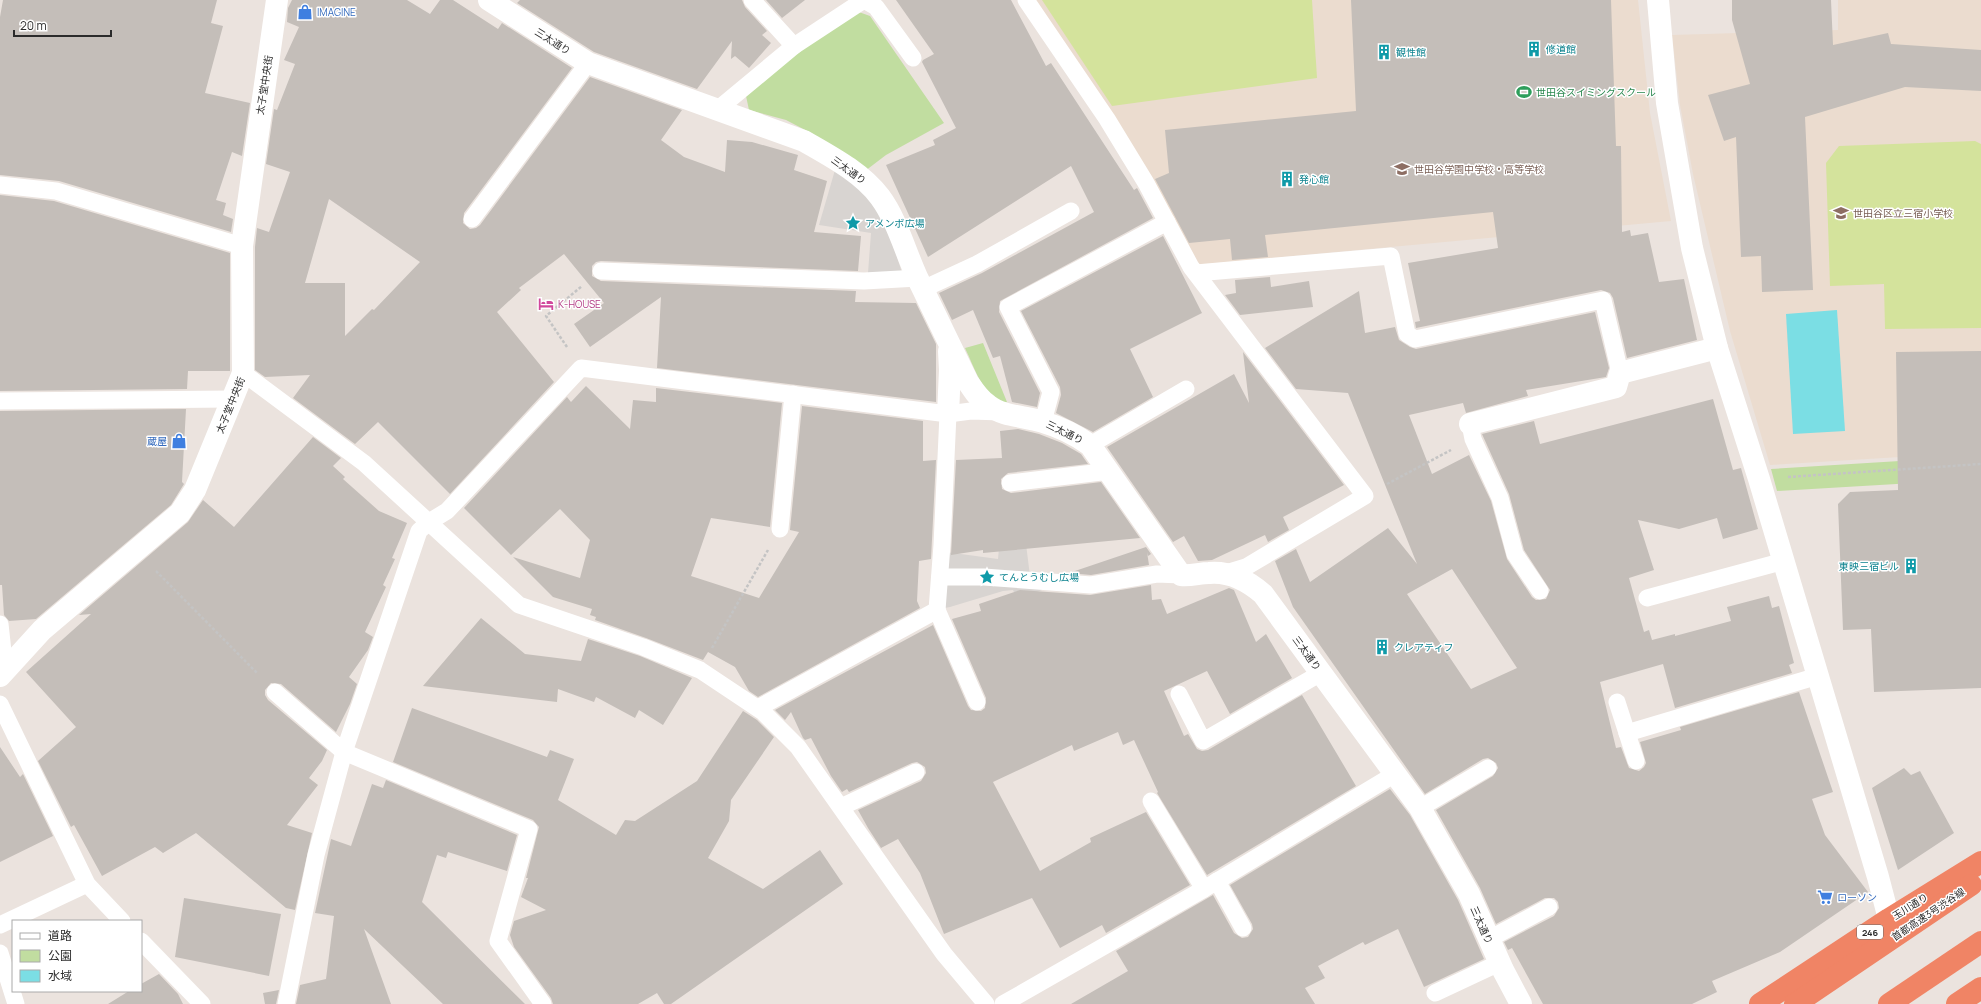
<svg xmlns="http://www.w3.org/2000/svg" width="1981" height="1004" viewBox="0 0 1981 1004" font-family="Manrope,'Noto Sans JP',sans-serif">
  <rect width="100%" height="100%" fill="#ebe3de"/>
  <!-- education -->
  <g fill="#ebdccf">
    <polygon points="1036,0 1638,0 1650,113 1671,221 1196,265"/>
    <polygon points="1838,0 1981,0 1981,452 1770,465 1730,331 1693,174 1680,105 1672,35 1838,30"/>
  </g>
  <!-- green -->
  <g fill="#c1dda0">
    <polygon points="856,11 870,16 944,123 886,155 865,171 813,134 786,120 749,110 746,96 803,48"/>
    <path d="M983 343 1007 402 1000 403C981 390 975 369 965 348Z"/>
    <polygon points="1981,456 1981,479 1777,491 1771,469"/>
  </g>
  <!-- pitch -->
  <g fill="#d4e39c">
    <polygon points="1042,0 1312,0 1317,78 1112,106"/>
    <polygon points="1975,141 1981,144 1981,328 1885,329 1884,284 1830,286 1826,163 1839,146"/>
  </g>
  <!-- plaza -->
  <g fill="#d8d4d1">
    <polygon points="835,170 857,185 886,221 902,273 868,273 871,233 819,225"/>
    <polygon points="1026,544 1030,576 1045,589 1017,599 1013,590 1003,591 950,607 928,611 946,552 998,559 999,548"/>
  </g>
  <!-- water -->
  <polygon fill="#7bdee4" points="1837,310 1845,431 1793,434 1786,314"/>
  <!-- building -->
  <g fill="#c4beb9" fill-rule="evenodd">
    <polygon points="3,0 217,0 211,23 223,26 205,93 250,103 242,156 232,152 216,200 226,203 223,215 233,219 231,232 59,181 0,175 0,17"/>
    <path d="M292 0H407L430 14 440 0H453L498 29 502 23 572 68 464 213 463 223 470 229 476 228 480 225 590 77 682 110 661 140 684 157 725 172 727 140 752 142 798 155 794 170 827 181 814 232 861 236 858 271 601 261 596 262 592 266V276L601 281 856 291 855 302 916 303 936 344V402L657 368 661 297 590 347 574 324 604 303 564 254 519 288 521 290 497 312 554 382 450 494 378 422 355 444 293 398 310 375 265 377 255 370V247L257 228 269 232 290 172 266 164 274 109 277 110 295 64 284 60 299 27 287 22 288 8ZM329 199 420 262 374 310 372 309 345 336V283H305Z"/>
    <polygon points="520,0 742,0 745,7 767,31 762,35 771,43 749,68 735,56 731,59 732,41 697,89 594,52 517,3"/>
    <polygon points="766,0 805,0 782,18"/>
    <polygon points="896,0 1011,0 1046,66 1051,63 1134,190 1137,188 1153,218 1000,301 999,312 1040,393 1037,407 1012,402 1000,356 993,358 973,310 952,320 939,293 982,273 1094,212 1071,166 928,257 886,165 935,145 933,140 956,128 922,62 923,60 934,54"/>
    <polygon points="1351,0 1611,0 1616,146 1621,146 1622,232 1630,230 1631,236 1648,233 1659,282 1684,279 1697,340 1627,358 1613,298 1610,293 1601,290 1416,328 1415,322 1420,321 1408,263 1498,248 1493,212 1265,235 1268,257 1232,260 1230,239 1189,243 1155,179 1169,173 1165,130 1356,111"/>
    <polygon points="1732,0 1831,0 1833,45 1888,33 1891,44 1981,50 1981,91 1905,87 1805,117 1813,290 1762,292 1761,256 1741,257 1736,137 1724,141 1708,95 1750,84 1732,20"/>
    <polygon points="0,195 54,201 230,253 230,371 188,371 187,389 0,391"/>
    <polygon points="1163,236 1202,313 1130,349 1153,397 1093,432 1056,413 1061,395 1060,387 1021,311"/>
    <polygon points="1270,277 1271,287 1309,281 1313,307 1240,315 1225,295 1236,293 1235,280"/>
    <path d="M1359 291 1365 333 1395 327 1399 340 1410 347 1416 349 1595 312 1609 368 1606 377 1526 390 1528 396 1466 413 1463 403 1409 415 1432 474 1469 455 1491 501 1507 559 1532 597 1536 600 1546 599 1550 590 1524 550 1509 494 1482 434 1534 421 1540 444 1713 399 1733 470 1741 468 1758 529 1723 539 1717 518 1679 529 1638 520 1654 570 1629 578 1644 632 1649 630 1652 640 1675 634V636L1731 621 1727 607 1769 596 1772 608 1779 606 1794 663 1789 665 1792 673 1675 708 1663 664 1600 682 1616 748 1621 747 1629 768 1639 771 1644 767 1646 763 1640 742 1681 730 1680 727 1799 692 1833 792 1812 799 1825 835 1868 892 1780 952 1712 981 1717 992 1692 1004H1543L1512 948 1508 950 1504 942 1554 916 1559 908 1558 902 1554 898H1545L1496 924 1480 888 1436 810 1493 776 1498 768 1496 763 1488 758 1483 759 1425 794 1293 607 1275 561 1296 549 1310 582 1388 528 1417 564 1348 393 1296 389 1265 348ZM1452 569 1517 668 1471 689 1407 594Z"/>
    <polygon points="1981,351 1981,688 1874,692 1871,629 1843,630 1838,504 1850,492 1898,490 1896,352"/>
    <polygon points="1243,352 1344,485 1283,517 1289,530 1268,542 1265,535 1212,560 1198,561 1184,536 1173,542 1107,447 1234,374 1249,403"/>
    <polygon points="586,386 630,429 633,400 656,402 656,388 782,403 770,527 711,518 691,576 759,598 799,532 790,530 802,406 923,421 923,461 936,460 931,559 919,561 917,601 920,608 758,697 749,691 735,667 708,652 703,660 646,638 595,620 596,617 590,615 592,609 553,597 513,557 580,578 590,540 560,509 511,555 464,508 567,397 571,402"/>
    <polygon points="186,409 182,482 184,484 171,505 36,619 9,621 4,615 2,585 0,585 0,411"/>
    <polygon points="1018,429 1039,434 1062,443 1081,454 1088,464 1008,473 1001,479 1002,489 1011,493 1101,482 1140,538 983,553 983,550 951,555 956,460 1002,458 1000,431"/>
    <polygon points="313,437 341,458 333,466 345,477 343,479 379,511 407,523 392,558 395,559 383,585 386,587 365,632 373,637 368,650 349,677 357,684 350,704 336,732 281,684 271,683 265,690 265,695 268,700 327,750 322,761 309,778 318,785 287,825 312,833 295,910 286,908 196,833 163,853 155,847 102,876 74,825 71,827 38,761 76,727 26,672 91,614 79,615 188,522 203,500 234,527"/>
    <polygon points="1146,547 1151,554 1148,556 1147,552 1149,565 1091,575 1069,573"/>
    <polygon points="1151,585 1152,600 1161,599 1167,614 1229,588 1234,590 1256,642 1266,634 1292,678 1230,714 1207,671 1164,691 1184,736 1188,734 1197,749 1202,751 1208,750 1302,695 1356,786 1207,875 1157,793 1158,792 1134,740 1123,745 1118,732 1074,751 1072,745 993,782 1040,871 1091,842 1090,838 1146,812 1190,885 1106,933 1102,925 1060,948 1032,898 944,934 920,873 898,839 881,848 868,828 858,810 921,781 926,773 925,767 917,762 912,763 849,792 847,789 842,792 831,776 811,738 805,740 803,738 791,712 785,720 775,710 933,625 968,706 971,710 981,711 985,708 986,698 952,619 981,611 979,604 1020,590 1090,595"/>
    <polygon points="481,618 525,654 581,661 588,639 640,656 692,678 663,725 639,710 635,718 596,697 594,702 558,689 557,702 423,686"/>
    <polygon points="412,708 547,757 550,750 574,759 558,800 616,835 625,820 635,821 697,781 743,711 757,720 774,737 731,800 729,821 708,858 763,889 820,850 843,884 671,1004 664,1004 657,993 638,1004 553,1004 551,998 514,947 510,935 514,921 546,910 521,897 528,878 526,878 539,827 533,820 393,762"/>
    <polygon points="0,747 20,777 23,774 53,836 0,862"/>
    <polygon points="1904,768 1911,775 1920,771 1954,833 1898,870 1872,788"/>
    <polygon points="386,780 517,835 507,871 448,852 446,858 437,855 422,902 525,1004 443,1004 364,929 391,1004 296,1004 300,985 326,979 334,916 315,913 331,839 351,846 372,784 383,788"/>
    <polygon points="1390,789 1410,815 1458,900 1484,959 1424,987 1398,929 1365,945 1363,942 1318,966 1325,978 1305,988 1315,1004 1071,1004 1128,971 1116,951 1213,895 1234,933 1242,938 1248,937 1253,929 1252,924 1230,885"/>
    <polygon points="184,898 281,914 269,976 175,957"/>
    <polygon points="159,974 178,994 183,1004 108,1004 129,991 141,991 141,984"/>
    <polygon points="279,990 276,1004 265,1004 263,993"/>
  </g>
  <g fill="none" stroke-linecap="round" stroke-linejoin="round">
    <!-- path -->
    <g stroke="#c4c4c4" stroke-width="2.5" stroke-dasharray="3 2" stroke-linecap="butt">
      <polyline points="567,347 546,316 582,286"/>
      <polyline points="1788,477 1981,464"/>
      <polyline points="1387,484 1451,450"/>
      <polyline points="156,571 258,674"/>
      <polyline points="712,648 768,550"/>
    </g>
    <!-- lane -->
    <g stroke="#fff" stroke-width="17">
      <polyline points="752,0 794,46"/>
      <polyline points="1026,0 1107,119 1146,183 1191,267 1365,496 1246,567 1223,574"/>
      <polyline points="717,110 794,46 864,0 876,7 913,58"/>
      <polyline points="0,185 56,191 242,246"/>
      <polyline points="472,219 588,63"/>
      <polyline points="601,271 864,281 918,278"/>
      <polyline points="1196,273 1391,256 1407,334 1415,339 1603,300 1620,373"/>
      <polyline points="923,289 977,264 1071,211"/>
      <polyline points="243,373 364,463 519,605 643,647 700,670 763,712 798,747 944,954 986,1004"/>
      <polyline points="0,401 232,399"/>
      <polyline points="1043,422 1051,392 1008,307 1167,222"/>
      <polyline points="1470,424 1473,439 1500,498 1515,554 1540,591"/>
      <polyline points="1090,445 1186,389"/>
      <polyline points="1010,483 1110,471"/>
      <polyline points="780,529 793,394"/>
      <polyline points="940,577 984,577 1091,585 1157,574 1181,575"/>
      <polyline points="1647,598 1784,561"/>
      <polyline points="937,610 942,545 948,414"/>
      <polyline points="0,624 5,670"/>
      <polyline points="275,692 344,752 529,829 498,941 543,1004"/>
      <polyline points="1179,694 1203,741 1321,673"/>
      <polyline points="1617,702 1636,761"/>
      <polyline points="0,704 87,884 122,921"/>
      <polyline points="758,708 937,610 977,702"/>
      <polyline points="1627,733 1818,676"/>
      <polyline points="1151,801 1204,889"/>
      <polyline points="841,807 916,772"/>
      <polyline points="1420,808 1488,768"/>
      <polyline points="1217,881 1243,928"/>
      <polyline points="0,925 87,884"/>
      <polyline points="1489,939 1549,907"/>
      <polyline points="141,941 202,1004"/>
      <polyline points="0,953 16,1004"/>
      <polyline points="1435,993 1499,963"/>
      <polyline points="286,1004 316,855 344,752 419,531 429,522 447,511 581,368 948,414 971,411 1001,412"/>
      <polyline points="1003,1004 1204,889 1395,774"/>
    </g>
    <!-- street -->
    <g stroke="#fff" stroke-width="22">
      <path d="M489 0 588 63 804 141C830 156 861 172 880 197 897 220 905 251 917 277 934 312 951 347 968 382 974 391 979 399 988 405 1003 417 1026 416 1043 422 1060 427 1076 435 1090 445L1181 575C1191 576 1200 573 1209 573 1230 571 1248 581 1263 594L1420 808 1469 894 1503 970 1521 1004"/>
      <polyline points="1658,0 1667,103 1692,248 1717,348 1759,479 1878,877 1889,919"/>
      <polyline points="948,414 950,370 949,351"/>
      <polyline points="1470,424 1616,387 1620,373 1717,348"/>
      <polyline points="0,676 42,630 180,513 195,490 243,373 242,246 277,0"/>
    </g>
    <!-- highway -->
    <g stroke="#f08465" stroke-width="22">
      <polyline points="1760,1004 1889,919 1981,862"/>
      <polyline points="1795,1004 1971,885"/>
      <polyline points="1889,1004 1981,942"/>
      <polyline points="1957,1004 1981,988"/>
    </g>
  </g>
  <!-- icons -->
  <defs>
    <g id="shop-bare" transform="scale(1.2)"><path d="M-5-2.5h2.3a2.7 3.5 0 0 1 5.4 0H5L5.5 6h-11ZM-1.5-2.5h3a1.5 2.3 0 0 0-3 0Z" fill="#3f7fe0" stroke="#fff" stroke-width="2.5" paint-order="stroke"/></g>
    <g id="building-bare" transform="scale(1.2)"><path d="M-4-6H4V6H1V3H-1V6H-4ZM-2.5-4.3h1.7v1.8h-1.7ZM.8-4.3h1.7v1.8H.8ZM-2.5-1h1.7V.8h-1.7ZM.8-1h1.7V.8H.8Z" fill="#0f9aa8" stroke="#fff" stroke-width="2.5" paint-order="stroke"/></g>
    <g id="stadium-bare" transform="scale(1.2)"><path d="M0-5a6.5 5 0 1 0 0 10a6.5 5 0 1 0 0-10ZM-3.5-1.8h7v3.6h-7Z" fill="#2e9e5b" stroke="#fff" stroke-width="2.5" paint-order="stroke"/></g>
    <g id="school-bare" transform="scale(1.2)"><path d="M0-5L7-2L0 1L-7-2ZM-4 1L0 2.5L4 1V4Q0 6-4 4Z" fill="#8d6e63" stroke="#fff" stroke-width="2.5" paint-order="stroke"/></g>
    <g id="sight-bare" transform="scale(1.2)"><path d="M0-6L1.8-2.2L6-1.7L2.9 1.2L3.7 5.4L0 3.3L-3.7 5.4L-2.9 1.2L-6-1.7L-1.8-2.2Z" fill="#0f9aa8" stroke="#fff" stroke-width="2.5" paint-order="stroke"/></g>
    <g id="hotel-bare" transform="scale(1.2)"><path d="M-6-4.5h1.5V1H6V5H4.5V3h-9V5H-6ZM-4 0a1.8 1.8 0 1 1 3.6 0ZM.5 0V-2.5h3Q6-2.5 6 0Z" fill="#d1479c" stroke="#fff" stroke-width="2.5" paint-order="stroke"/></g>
    <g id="supermarket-bare" transform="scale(1.2)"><path d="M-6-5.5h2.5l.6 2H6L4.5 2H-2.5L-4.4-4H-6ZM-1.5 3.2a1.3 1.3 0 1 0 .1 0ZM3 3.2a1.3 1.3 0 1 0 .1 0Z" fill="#3f7fe0" stroke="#fff" stroke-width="2.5" paint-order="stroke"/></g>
  </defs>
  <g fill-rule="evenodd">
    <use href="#shop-bare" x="305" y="12"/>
    <use href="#building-bare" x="1534" y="49"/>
    <use href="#building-bare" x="1384" y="52"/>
    <use href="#stadium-bare" x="1524" y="92"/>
    <use href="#school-bare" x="1402" y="169"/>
    <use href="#building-bare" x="1287" y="179"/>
    <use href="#school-bare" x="1841" y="213"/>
    <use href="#sight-bare" x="853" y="223"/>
    <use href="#hotel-bare" x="546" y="304"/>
    <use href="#shop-bare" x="179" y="441"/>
    <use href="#building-bare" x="1911" y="566"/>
    <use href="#sight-bare" x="987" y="577"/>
    <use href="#building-bare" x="1382" y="647"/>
    <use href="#supermarket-bare" x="1825" y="897"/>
  </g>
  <g text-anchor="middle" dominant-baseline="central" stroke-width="3" stroke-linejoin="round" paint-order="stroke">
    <!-- shield labels -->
    <rect fill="#fff" stroke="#6b6b6b" stroke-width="1" x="1857" y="925" width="26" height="14" rx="3"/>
    <g font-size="9" font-weight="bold" fill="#2b2b2b">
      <text x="1870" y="932">246</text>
    </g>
    <!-- shop labels -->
    <g font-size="10" fill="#366cbe" stroke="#fff" text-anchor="start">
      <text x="317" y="12">IMAGINE</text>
      <text x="167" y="441" text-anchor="end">蔵屋</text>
      <text x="1837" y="897">ローソン</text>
    </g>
    <!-- street labels -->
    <g font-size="10" fill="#2b2b2b" stroke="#fff">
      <text transform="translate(553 41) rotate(32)">三太通り</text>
      <text transform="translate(264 85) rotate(-81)">太子堂中央街</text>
      <text transform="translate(849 170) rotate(36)">三太通り</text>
      <text transform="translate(230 405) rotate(-68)">太子堂中央街</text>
      <text transform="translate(1065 432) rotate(26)">三太通り</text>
      <text transform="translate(1307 653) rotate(54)">三太通り</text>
      <text transform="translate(1910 906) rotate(-32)">玉川通り</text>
      <text transform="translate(1928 914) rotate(-34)">首都高速3号渋谷線</text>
      <text transform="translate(1482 925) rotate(66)">三太通り</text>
    </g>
    <!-- culture labels -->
    <g font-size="10" fill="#0d838f" stroke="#fff" text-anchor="start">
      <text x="1546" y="49">修道館</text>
      <text x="1396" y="52">観性館</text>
      <text x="1299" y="179">発心館</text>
      <text x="865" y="223">アメンボ広場</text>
      <text x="1899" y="566" text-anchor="end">東映三宿ビル</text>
      <text x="999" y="577">てんとうむし広場</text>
      <text x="1394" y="647">クレアティフ</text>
    </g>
    <!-- leisure labels -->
    <g font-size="10" fill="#27864d" stroke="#fff" text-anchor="start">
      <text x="1536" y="92">世田谷スイミングスクール</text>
    </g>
    <!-- education labels -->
    <g font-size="10" fill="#785e54" stroke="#fff" text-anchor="start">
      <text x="1414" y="169">世田谷学園中学校・高等学校</text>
      <text x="1853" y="213">世田谷区立三宿小学校</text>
    </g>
    <!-- hotel labels -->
    <g font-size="10" fill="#b23c85" stroke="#fff" text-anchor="start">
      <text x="558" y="304">K-HOUSE</text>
    </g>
  </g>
  <!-- legend -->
  <rect x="12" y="920" width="130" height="72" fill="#ffffff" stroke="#aaaaaa"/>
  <rect x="20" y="933" width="20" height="6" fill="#ffffff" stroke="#aaaaaa"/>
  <text x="48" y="940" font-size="12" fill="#2b2b2b">道路</text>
  <rect x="20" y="950" width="20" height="12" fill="#c1dda0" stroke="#aaaaaa"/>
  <text x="48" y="960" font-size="12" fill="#2b2b2b">公園</text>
  <rect x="20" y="970" width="20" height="12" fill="#7bdee4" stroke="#aaaaaa"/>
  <text x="48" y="980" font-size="12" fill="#2b2b2b">水域</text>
  <!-- scale -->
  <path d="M14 30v6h97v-6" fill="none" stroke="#2b2b2b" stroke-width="2"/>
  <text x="20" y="30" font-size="12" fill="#2b2b2b" stroke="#ffffff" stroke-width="3" paint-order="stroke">20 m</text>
</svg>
